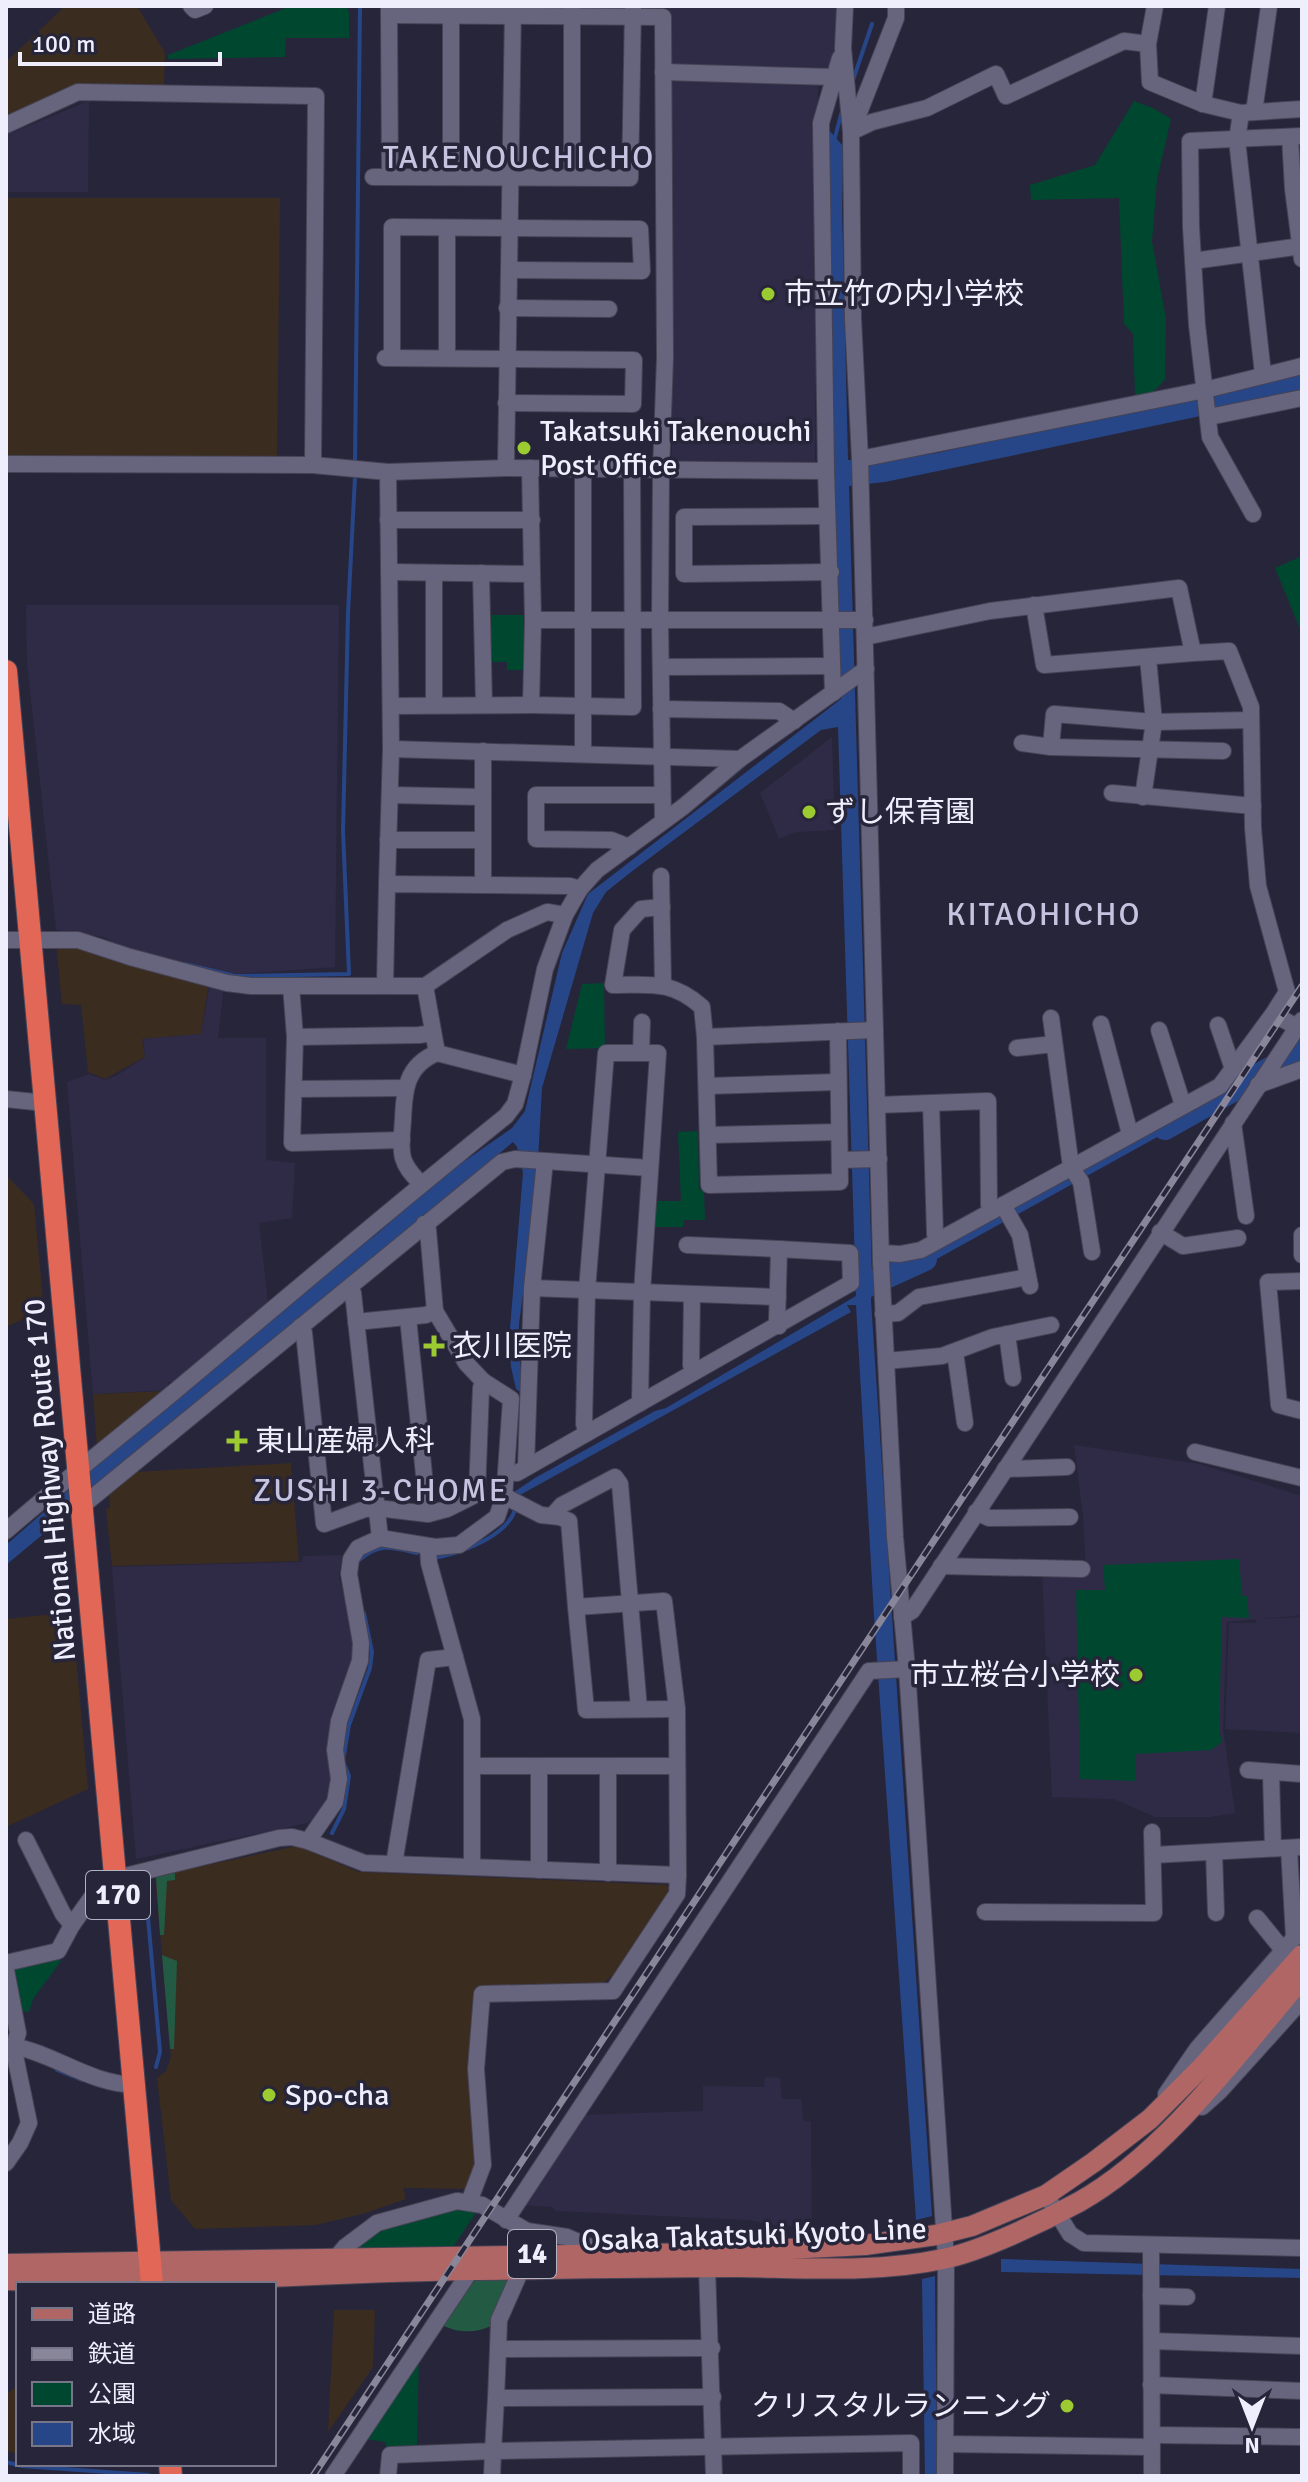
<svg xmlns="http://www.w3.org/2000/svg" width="1308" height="2482" viewBox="0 0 1308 2482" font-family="Signika,'Noto Sans JP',sans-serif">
  <rect width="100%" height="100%" fill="#27253a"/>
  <!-- commercial -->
  <g fill="#3b2c20">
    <polygon points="65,6 137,6 165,53 164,85 76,87 6,115 6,62"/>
    <polygon points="6,198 280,198 277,458 7,455"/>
    <polygon points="56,943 82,943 209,982 201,1034 142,1039 145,1057 105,1079 88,1072 81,1005 62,1004"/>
    <polygon points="6,1175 34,1204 44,1310 6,1327"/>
    <polygon points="169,1391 97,1446 93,1394"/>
    <polygon points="291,1463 299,1561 112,1566 106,1509 110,1508 109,1489 135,1472"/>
    <polygon points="72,1612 88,1789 6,1827 6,1619"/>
    <polygon points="297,1846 359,1872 667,1885 671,1893 614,1974 603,1983 475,1988 468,2066 476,2164 466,2189 403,2188 406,2199 366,2213 316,2225 195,2229 171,2200 157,2078 166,2071 171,2057 155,1876"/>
    <polygon points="334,2310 375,2310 373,2367 328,2432"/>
    <polygon points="18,2385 18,2454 6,2451 6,2395"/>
  </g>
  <!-- built -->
  <g fill="#2f2b47">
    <polygon points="667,6 837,6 834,68 667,64"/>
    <polygon points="668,78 818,78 815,464 672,461"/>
    <polygon points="89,101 88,192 6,192 6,135"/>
    <polygon points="26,605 339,605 335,967 236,974 128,952 104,937 56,930 27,662"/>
    <polygon points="832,737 835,830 796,832 779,839 760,793"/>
    <polygon points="210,984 224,985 218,1038 266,1038 266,1160 295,1163 292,1218 259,1223 268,1302 174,1382 168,1382 168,1390 93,1394 67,1082 89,1074 105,1080 116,1076 145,1057 143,1039 201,1034"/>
    <polygon points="1074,1445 1200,1464 1302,1496 1302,1615 1227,1622 1223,1729 1235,1813 1210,1817 1155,1817 1114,1799 1052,1797 1042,1572 1086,1571 1083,1516"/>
    <polygon points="342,1555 339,1578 351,1621 354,1653 352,1668 329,1731 333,1785 318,1818 307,1823 136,1859 112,1567 302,1562 303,1556"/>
    <polygon points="1302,1617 1302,1733 1225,1729 1229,1623 1255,1623 1256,1619"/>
    <polygon points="765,2077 780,2078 782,2099 801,2099 803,2120 811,2122 812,2226 780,2226 748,2220 556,2211 552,2207 523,2205 582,2115 703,2111 703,2086 764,2087"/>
  </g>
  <!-- green -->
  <g fill="#004730">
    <polygon points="291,6 347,6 349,13 349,38 286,38 285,57 168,59 168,55"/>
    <polygon points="1134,101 1153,108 1171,119 1157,180 1152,241 1166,319 1165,380 1153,392 1135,396 1133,334 1124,324 1119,198 1031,200 1030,185 1095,165"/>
    <polygon points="1302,556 1302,634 1275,568"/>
    <polygon points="486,615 524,615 526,670 507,670 507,662 486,662"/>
    <polygon points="604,983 605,1048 566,1049 582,984"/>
    <polygon points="698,1131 699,1190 704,1190 705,1220 684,1220 683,1227 653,1227 654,1201 681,1201 678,1132"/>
    <polygon points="1239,1559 1242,1596 1247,1596 1249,1618 1222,1617 1219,1729 1222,1742 1211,1750 1136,1754 1136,1781 1080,1779 1076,1590 1105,1590 1103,1565"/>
    <polygon points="59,1958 61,1961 33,1999 29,2012 17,2010 9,1970"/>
    <polygon points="451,2206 477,2211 452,2249 351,2250 373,2232"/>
    <polygon points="419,2356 417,2447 386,2448 385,2442 364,2439"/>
  </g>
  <!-- forest -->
  <g fill="#235a44">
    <polygon points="175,1873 175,1880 167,1881 164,1935 160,1935 156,1877"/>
    <polygon points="162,1955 177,1961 174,2049 170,2049"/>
    <path d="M477 2280H510L491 2326C475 2334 454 2333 439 2323L467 2286Z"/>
  </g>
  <!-- water -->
  <g fill="#274688">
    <polygon points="829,130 843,146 842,207 848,460 889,460 937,453 1302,372 1302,390 1260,398 1196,417 996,459 885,482 849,486 872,1277 871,1301 932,2216 916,2220 874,1616 856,1305 847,1305 851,1312 520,1495 514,1492 535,1478 655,1411 666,1408 856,1296 838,727 821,730 631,872 606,892 593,913 542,1088 536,1196 519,1324 518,1350 525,1395 516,1389 511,1367 509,1340 523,1173 517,1147 513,1142 6,1565 6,1545 103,1460 323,1276 378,1233 443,1176 512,1128 525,1111 562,953 588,894 841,699 834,536"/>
    <polygon points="1191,1108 1197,1115 897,1281 896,1269"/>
    <polygon points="1001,2259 1302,2269 1302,2278 1001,2272"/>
    <polygon points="935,2276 937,2476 925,2476 922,2279"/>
  </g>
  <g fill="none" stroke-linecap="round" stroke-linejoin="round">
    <!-- stream -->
    <g stroke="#274688" stroke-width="4">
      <polyline points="853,80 872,24"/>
      <polyline points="834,141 842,111"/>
      <polyline points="355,462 360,6"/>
      <polyline points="185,964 235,976 349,974 343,831 348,613 355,477"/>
      <path d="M439 1557C464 1552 512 1534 516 1505"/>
      <path d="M358 1561C380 1542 391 1547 417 1553"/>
      <polyline points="332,1833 344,1809 349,1776 343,1761 349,1725 370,1668 372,1652 364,1613"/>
      <polyline points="145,1884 160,2052 156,2067"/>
      <polyline points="57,2070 82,2080"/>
      <polyline points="6,2462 22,2466 149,2475"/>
    </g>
    <!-- river -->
    <g stroke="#274688" stroke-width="24">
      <polyline points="1165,1128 1302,1051"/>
      <polyline points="866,1286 925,1259"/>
    </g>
    <!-- minor casing -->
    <g stroke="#464355" stroke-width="18">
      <g id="minor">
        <polyline points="191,6 195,10 205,6"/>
        <polyline points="389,6 389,15 663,17 665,358 661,470 660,621 663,821"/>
        <polyline points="451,6 451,177"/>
        <polyline points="845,6 843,48 851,132 853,319 860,459 881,1262 895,1537 907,1669 946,2259 945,2476"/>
        <polyline points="1155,6 1148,44 1150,82 1203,104 1241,113 1302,109"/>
        <polyline points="572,7 572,177"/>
        <polyline points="389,15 390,177"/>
        <polyline points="663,72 834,77"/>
        <polyline points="1203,104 1217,6"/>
        <polyline points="1254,112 1269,6"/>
        <polyline points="1241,113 1237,140 1263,374"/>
        <polyline points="6,125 78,92 316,96 313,465"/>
        <polyline points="853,128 896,18 896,6"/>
        <polyline points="851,132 872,122 927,108 996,74 1006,96 1124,41 1148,44"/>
        <polyline points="1290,137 1293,189 1302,259"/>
        <polyline points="373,177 630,178 633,8"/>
        <polyline points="447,228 447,358"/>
        <polyline points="1193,261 1302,246"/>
        <polyline points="507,308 609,309"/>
        <polyline points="385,358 634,360 633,404 506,403"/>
        <polyline points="392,358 392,227 640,229 642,271 509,270"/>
        <polyline points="1209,417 1302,398"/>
        <polyline points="860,459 1205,390 1302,366"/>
        <polyline points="6,464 313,465 388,472 506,468 826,471"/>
        <polyline points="506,468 513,6"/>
        <polyline points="530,468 532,574"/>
        <polyline points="583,469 583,754"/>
        <polyline points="1253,514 1210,437 1197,325 1191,227 1190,141 1302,136"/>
        <polyline points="827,516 684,517 684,574 831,572"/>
        <polyline points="388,520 532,520"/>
        <polyline points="389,572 532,574 533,620 865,620"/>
        <polyline points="434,573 434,705"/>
        <polyline points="481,573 484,705"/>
        <polyline points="1034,605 1044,665 1193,653"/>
        <polyline points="533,620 531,705 633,707 632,469"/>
        <polyline points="865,637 990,611 1179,588 1193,653 1229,651 1251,707 1253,828 1258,886 1287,992 1273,1014"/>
        <polyline points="661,667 832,666"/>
        <polyline points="833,693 826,471 821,123 840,58"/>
        <polyline points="391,706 531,705"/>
        <polyline points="661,709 779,711 794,721"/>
        <polyline points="1022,743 1051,747 1054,714 1154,722 1251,720"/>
        <polyline points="1051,747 1223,751"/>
        <polyline points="391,749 740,759"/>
        <polyline points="483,751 483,885"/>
        <polyline points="1112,793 1253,806"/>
        <polyline points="390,795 483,797"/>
        <polyline points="1143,797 1154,722 1148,658"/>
        <polyline points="388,840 483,840"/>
        <polyline points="629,847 611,840 536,839 536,795 662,795"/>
        <polyline points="661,876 663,985"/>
        <polyline points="387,884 391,749 388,472"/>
        <path d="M662 907 641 909 622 930 613 985C651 985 672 980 702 1007L705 1037"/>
        <polyline points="6,940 78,940 130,957 227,983 251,986 425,986"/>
        <polyline points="291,986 295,1037 419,1035 433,1033"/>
        <polyline points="385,986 387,884 570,886 580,889"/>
        <polyline points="1051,1018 1071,1167 1081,1182 1092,1252"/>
        <polyline points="1101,1024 1130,1134"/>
        <polyline points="1218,1025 1233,1069"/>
        <polyline points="1159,1030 1183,1105"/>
        <polyline points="838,1031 840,1182 709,1185 705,1037 875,1030"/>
        <polyline points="295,1037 292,1143 402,1140"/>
        <polyline points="1017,1048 1054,1044"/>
        <polyline points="437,1053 425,986 507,930 547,912 565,915"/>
        <polyline points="641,1053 642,1022"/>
        <polyline points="1258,1085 1302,1069"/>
        <polyline points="707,1086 838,1082"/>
        <polyline points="294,1089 404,1088"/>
        <polyline points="6,1099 45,1103"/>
        <polyline points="877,1105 931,1103"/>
        <polyline points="1233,1123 1246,1216"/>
        <polyline points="708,1135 839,1132"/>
        <polyline points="840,1160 879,1159"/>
        <path d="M421 1184C414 1176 406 1169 403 1158 400 1147 402 1132 403 1120 404 1091 406 1065 437 1053L523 1075"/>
        <polyline points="1003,1205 1020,1235 1030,1286"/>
        <polyline points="1160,1232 1183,1246 1238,1238"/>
        <polyline points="1302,1235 1302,1255"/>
        <polyline points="937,1241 935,1234 931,1103 988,1101 989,1205 992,1211"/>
        <polyline points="687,1245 779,1249"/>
        <polyline points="881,1253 900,1254 921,1250 1220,1086 1273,1014 1297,1027"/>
        <polyline points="1302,1281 1268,1282 1279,1405 1302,1411"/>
        <polyline points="350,1288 353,1293 380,1538"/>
        <polyline points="532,1288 778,1297"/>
        <polyline points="692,1294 691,1365 694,1372"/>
        <polyline points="883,1314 898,1313 919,1297 1028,1277"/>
        <polyline points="408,1318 428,1514"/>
        <polyline points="356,1322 426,1315 435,1311"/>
        <polyline points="301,1326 304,1333 324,1524 365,1509 377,1508 428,1514 447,1509 477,1494 481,1388 483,1381"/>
        <polyline points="1007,1334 1013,1378"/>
        <polyline points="955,1352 965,1423"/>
        <polyline points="886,1361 942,1356 993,1337 1051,1325"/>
        <polyline points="587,1433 584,1424 587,1290 606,1053 658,1053 642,1292 640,1403"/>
        <polyline points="1195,1452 1302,1478"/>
        <polyline points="526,1467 532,1288 545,1161"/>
        <polyline points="1005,1469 1067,1467"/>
        <polyline points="506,1472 517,1473 851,1283 850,1253 779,1249 777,1322 779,1326"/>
        <polyline points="504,1496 541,1515 560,1517 569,1521 576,1607 664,1601 677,1709 678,1875"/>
        <polyline points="82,1506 502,1162 515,1159 650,1168"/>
        <polyline points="976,1512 989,1518 1070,1517"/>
        <polyline points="552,1516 562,1505 615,1477 620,1484 639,1709"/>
        <path d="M6 1531C61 1483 118 1438 174 1392 285 1299 394 1206 506 1116L515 1104 523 1075 545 969 565 915 580 889 597 870 683 807 740 759 866 669"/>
        <polyline points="428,1546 429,1563 472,1719 472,1867"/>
        <polyline points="941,1566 1082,1569"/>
        <polyline points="576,1607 586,1710 677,1709"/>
        <polyline points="902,1617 912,1611 1302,1020"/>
        <polyline points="472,1766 677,1766"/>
        <polyline points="539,1766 539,1870"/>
        <polyline points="1248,1770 1302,1774"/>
        <polyline points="1271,1773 1273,1848"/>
        <polyline points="26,1840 63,1914 72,1925"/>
        <polyline points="308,1841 335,1802 339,1779 335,1750 339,1721 360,1661 361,1643 349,1574 351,1559 358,1548 380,1538 435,1547 459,1545 497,1517 504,1496 506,1472 511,1399 483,1381 466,1363 435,1311 428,1230 424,1224"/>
        <polyline points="1289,1848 1294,1938"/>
        <polyline points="1214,1852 1216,1913"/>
        <polyline points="1153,1855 1302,1847"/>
        <polyline points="394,1864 428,1660 455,1657"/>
        <polyline points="608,1873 608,1766"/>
        <polyline points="985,1912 1154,1913 1152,1832"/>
        <polyline points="1257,1918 1283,1950"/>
        <polyline points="6,1963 58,1951 72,1925 99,1887 117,1878 279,1838 292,1837 308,1841 364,1863 678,1875 677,1894 613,1991 482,1994 476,2069 483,2165 469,2202"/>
        <polyline points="6,1970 18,2033 15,2043 7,2052"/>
        <polyline points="1166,2094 1197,2049 1302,1929"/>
        <polyline points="1202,2107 1220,2091 1302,2000"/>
        <path d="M6 2163 20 2143 29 2123 13 2046C55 2054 90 2084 135 2085"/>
        <polyline points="1051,2203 1070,2234 1084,2243 1302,2248"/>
        <polyline points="506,2220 869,1671 907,1669"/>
        <polyline points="1151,2246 1152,2476"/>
        <polyline points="335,2259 345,2247 377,2223 457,2201 482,2205 527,2231 567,2237 605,2253"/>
        <polyline points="707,2267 714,2476"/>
        <polyline points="521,2270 499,2320 498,2349 712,2348"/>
        <polyline points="1151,2296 1187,2297"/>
        <polyline points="1152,2341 1302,2346"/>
        <polyline points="498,2349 496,2398 713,2397"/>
        <polyline points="1151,2385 1302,2391"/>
        <polyline points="1152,2435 1302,2437"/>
        <polyline points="946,2444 1152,2447"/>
        <polyline points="333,2476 471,2270"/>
        <polyline points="388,2476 390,2455 493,2451 496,2398"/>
        <polyline points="492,2476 493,2451 911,2443 911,2476"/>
      </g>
    </g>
    <!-- major casing -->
    <g stroke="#464355" stroke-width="22">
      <g id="major">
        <polyline points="6,2264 705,2253 865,2245 936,2235 972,2226 1046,2195 1094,2162 1150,2119 1202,2067 1302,1955"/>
        <path d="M6 2280C161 2287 316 2272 471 2270 560 2269 650 2267 739 2267 806 2268 877 2273 943 2259 982 2251 1044 2221 1079 2202 1165 2154 1239 2052 1302 1978"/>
      </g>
    </g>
    <!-- highway casing -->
    <g stroke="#464355" stroke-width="24">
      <g id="highway">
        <polyline points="6,671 152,2284"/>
        <polyline points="170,2464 171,2476"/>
      </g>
    </g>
    <!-- minor -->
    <use href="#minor" stroke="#67657e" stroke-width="16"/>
    <!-- major -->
    <use href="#major" stroke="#b16666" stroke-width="20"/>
    <!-- highway -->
    <use href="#highway" stroke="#e26756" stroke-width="22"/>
    <!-- rail casing -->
    <g stroke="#888698" stroke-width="7">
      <polyline id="rail" points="313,2476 1302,986"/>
    </g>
    <!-- rail -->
    <use href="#rail" stroke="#27253a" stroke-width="4" stroke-dasharray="12" stroke-linecap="butt"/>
  </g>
  <!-- markers -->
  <g fill="#9cca31" stroke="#27253a" stroke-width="3">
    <circle cx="768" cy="294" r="8"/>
    <circle cx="524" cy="448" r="8"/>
    <circle cx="809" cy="812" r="8"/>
    <path d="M430 1334h8v8h8v8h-8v8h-8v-8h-8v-8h8z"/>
    <path d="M233 1429h8v8h8v8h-8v8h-8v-8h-8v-8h8z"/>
    <circle cx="1136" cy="1675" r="8"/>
    <circle cx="269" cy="2095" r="8"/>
    <circle cx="1067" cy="2406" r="8"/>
  </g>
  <g text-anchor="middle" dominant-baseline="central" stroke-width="7" stroke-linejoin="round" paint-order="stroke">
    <!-- shield labels -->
    <g fill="#27253a" stroke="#b3b2c2" stroke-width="2">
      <rect x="86" y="1871" width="64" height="48" rx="6"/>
      <rect x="508" y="2230" width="48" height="48" rx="6"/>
    </g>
    <g font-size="28" font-weight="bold" fill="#efeefd">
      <text x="118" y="1895">170</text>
      <text x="532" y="2254">14</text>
    </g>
    <!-- poi labels -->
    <g font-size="30" fill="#efeefd" stroke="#27253a" text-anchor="start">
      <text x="784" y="294">市立竹の内小学校</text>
      <text x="540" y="431">Takatsuki Takenouchi<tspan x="540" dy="34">Post Office</tspan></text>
      <text x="825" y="812">ずし保育園</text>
      <text x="452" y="1346">衣川医院</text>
      <text x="255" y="1441">東山産婦人科</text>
      <text x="1120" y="1675" text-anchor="end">市立桜台小学校</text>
      <text x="285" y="2095">Spo-cha</text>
      <text x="1051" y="2406" text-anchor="end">クリスタルランニング</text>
    </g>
    <!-- street labels -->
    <g font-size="30" fill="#efeefd" stroke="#27253a">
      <text transform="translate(50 1480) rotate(-95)">National Highway Route 170</text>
      <text transform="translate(754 2235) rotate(-2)">Osaka Takatsuki Kyoto Line</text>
    </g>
    <!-- neighbourhood labels -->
    <g font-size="32" letter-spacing="2" fill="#c5c3df" stroke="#27253a">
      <text x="519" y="157">TAKENOUCHICHO</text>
      <text x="1044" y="914">KITAOHICHO</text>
      <text x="381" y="1490">ZUSHI 3-CHOME</text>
    </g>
  </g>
  <!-- border -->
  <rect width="1308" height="2482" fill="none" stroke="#efeefd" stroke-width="16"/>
  <!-- legend -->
  <rect x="16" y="2282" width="260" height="184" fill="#27253a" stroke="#777588" stroke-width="2"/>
  <rect x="32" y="2308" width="40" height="12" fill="#b16666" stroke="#777588" stroke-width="2"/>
  <text x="88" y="2322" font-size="24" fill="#efeefd">道路</text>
  <rect x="32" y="2348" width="40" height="12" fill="#888698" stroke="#777588" stroke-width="2"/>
  <text x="88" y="2362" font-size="24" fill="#efeefd">鉄道</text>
  <rect x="32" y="2382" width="40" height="24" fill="#004730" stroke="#777588" stroke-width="2"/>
  <text x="88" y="2402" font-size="24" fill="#efeefd">公園</text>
  <rect x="32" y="2422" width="40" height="24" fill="#274688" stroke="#777588" stroke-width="2"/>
  <text x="88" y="2442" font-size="24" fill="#efeefd">水域</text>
  <!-- north arrow -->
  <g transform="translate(1252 2426) rotate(180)" stroke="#27253a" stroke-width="6" paint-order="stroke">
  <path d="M0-6L14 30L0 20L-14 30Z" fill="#efeefd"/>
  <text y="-12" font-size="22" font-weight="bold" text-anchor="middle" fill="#efeefd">N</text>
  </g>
  <!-- scale -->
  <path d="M20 52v12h200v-12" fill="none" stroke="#efeefd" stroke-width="4"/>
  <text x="32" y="52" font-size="24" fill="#efeefd" stroke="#27253a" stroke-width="6" paint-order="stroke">100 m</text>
</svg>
